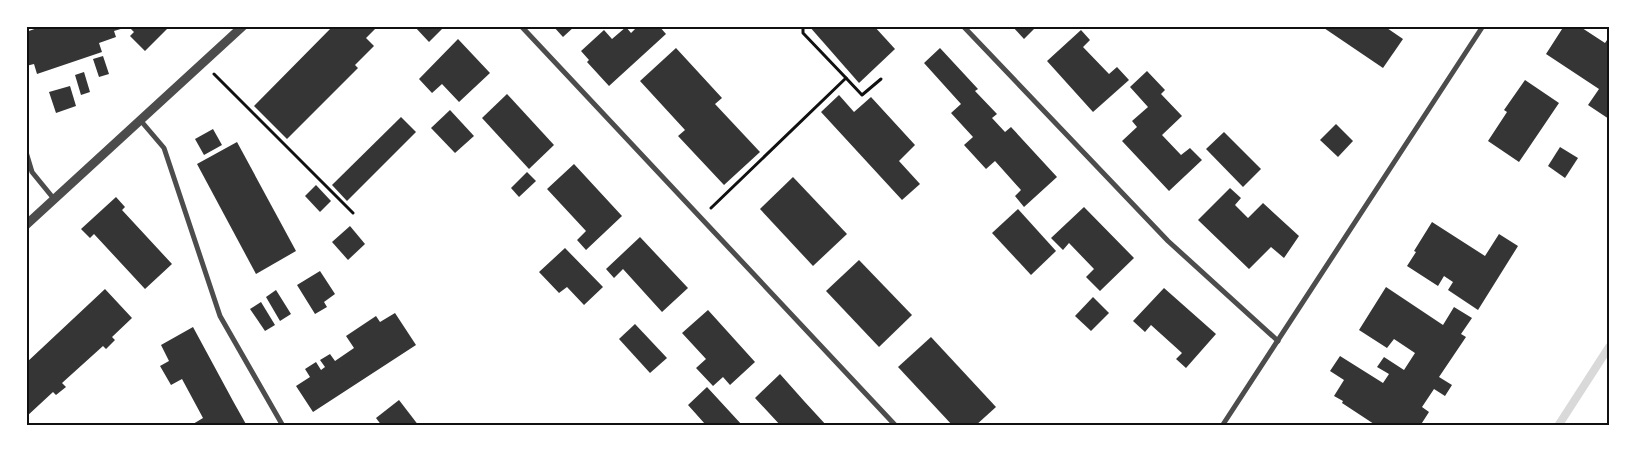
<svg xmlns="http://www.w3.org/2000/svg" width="1635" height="452" viewBox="0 0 1635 452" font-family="'Exo 2',sans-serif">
  <rect width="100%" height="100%" fill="#fff"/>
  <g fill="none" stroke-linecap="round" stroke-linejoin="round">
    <!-- stream -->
    <polyline stroke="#d9d9d9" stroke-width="8" points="1558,426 1609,347"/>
  </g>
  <!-- building -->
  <g fill="#353535">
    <polygon points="43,26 123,26 124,28 114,31 116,37 99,43 102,52 37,74 34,64 26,66 26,32"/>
    <polygon points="128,26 170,26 145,51 130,36 134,32"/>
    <polygon points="333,26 378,26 366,38 374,46 355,65 358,68 287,139 254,106"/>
    <polygon points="414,26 445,26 429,42"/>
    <polygon points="553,26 575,26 563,37"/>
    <polygon points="638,26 659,26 666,34 609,86 587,62 589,60 581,51 604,30 612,39 626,27 631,33"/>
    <polygon points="809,26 874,26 895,49 859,83"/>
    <polygon points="1012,26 1037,26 1024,39"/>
    <polygon points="1321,26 1384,26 1403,39 1383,68"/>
    <polygon points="1564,26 1579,26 1605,43 1609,37 1609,119 1588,105 1599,89 1546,54"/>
    <polygon points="1081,30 1090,40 1083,47 1109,74 1117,67 1129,80 1093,112 1047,61"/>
    <polygon points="458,39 490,73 459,102 442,84 432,93 419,79"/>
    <polygon points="676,48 722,98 715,104 760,152 724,185 678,136 685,130 640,81"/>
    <polygon points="940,48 978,89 975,91 997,114 992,118 1005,132 1011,127 1057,177 1024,207 1015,196 1021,190 995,161 986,169 964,145 973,137 951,113 961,104 924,63"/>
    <polygon points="103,56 109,74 99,77 93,59"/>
    <polygon points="1147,71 1165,90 1161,94 1182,116 1162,135 1181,155 1190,148 1202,160 1169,191 1122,141 1137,127 1132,121 1148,107 1130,87"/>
    <polygon points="84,72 90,92 81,95 75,75"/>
    <polygon points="1525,80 1559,103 1519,162 1488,141 1507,112 1504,110"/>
    <polygon points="70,86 76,106 56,113 49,92"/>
    <polygon points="507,94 554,145 529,169 482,118"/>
    <polygon points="839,95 854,112 871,97 915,145 899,161 920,184 902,200 821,112"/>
    <polygon points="450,110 474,136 455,153 431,128"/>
    <polygon points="401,117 416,132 347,201 332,185"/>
    <polygon points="1336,124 1353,141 1338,157 1320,140"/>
    <polygon points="213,129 222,145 204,155 195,139"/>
    <polygon points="1224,132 1261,169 1243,187 1206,149"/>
    <polygon points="237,142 296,251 256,274 197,164"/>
    <polygon points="1560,147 1578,158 1565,178 1548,166"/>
    <polygon points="574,164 622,216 586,250 577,240 586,231 547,189"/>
    <polygon points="527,172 536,181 519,197 511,188"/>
    <polygon points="793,177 847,234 813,266 760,209"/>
    <polygon points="316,185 331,201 320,212 305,196"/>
    <polygon points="1230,188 1241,198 1235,205 1248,218 1263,203 1299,236 1284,258 1271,247 1249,269 1198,220"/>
    <polygon points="116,197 125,207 122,210 172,264 145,289 94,234 90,238 81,229"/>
    <polygon points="1084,207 1134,258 1100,291 1086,277 1094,269 1069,243 1063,250 1051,238"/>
    <polygon points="1018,209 1056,251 1031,275 992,233"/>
    <polygon points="1432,222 1485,256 1499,234 1518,246 1478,310 1448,290 1453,282 1444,276 1438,286 1407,266 1416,252 1414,251"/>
    <polygon points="350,226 365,244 348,260 332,242"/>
    <polygon points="640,237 688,288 662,312 623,269 614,278 606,269"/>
    <polygon points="565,248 603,287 584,305 567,287 559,293 539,272"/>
    <polygon points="859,260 912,315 879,347 826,291"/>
    <polygon points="320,271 335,294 324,302 327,307 315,314 297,285"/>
    <polygon points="1386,287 1443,325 1454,307 1472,318 1461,334 1466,337 1439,377 1452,385 1445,396 1434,389 1422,407 1429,412 1420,426 1377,426 1342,403 1343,401 1334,396 1344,380 1330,371 1340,356 1383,383 1389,374 1377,367 1384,357 1404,370 1415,353 1394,339 1387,348 1359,330"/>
    <polygon points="1164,288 1216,334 1186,368 1176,359 1182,353 1151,325 1145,332 1133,321"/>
    <polygon points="105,289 132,318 112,337 115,340 106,349 103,346 62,383 66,387 56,395 53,392 26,417 26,363"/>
    <polygon points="276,290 291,314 280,321 266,297"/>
    <polygon points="1093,297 1109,313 1091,331 1075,316"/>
    <polygon points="261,302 275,325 265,331 250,309"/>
    <polygon points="708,310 755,362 730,385 723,377 713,386 696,368 706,359 682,333"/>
    <polygon points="395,313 416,345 313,412 296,386 310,377 305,369 316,362 321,370 325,367 320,360 330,354 335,361 354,348 346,336 376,316 380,322"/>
    <polygon points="635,324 667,358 650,373 619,339"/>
    <polygon points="193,327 233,401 247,426 194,426 193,424 203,418 182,379 171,385 160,366 169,361 161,345"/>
    <polygon points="931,337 996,407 975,426 953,426 898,367"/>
    <polygon points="780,374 804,401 827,426 781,426 755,398"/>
    <polygon points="707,387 742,425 740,426 703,426 705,424 688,405"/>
    <polygon points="399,400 419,426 382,426 376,418"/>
  </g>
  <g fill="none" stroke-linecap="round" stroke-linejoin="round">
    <!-- path -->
    <g stroke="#111" stroke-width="3">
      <polyline points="214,74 353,213"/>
      <polyline points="846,78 862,95 881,79"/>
      <polyline points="711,208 846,78 803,33 803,26"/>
    </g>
    <!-- minor -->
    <g stroke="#4c4c4c" stroke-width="5">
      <polyline points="521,26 896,426"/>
      <polyline points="963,26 1168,241 1278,341"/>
      <polyline points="141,121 164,148 220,316 283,426"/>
      <polyline points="26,152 32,172 54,199"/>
      <polyline points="1222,426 1483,26"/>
    </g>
    <!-- tertiary -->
    <polyline stroke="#4c4c4c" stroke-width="9" points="26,225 243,26"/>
  </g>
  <!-- border -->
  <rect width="1635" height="452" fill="none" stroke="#ffffff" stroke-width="55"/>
  <rect x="28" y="28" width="1580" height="396" fill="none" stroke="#111" stroke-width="2"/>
</svg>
